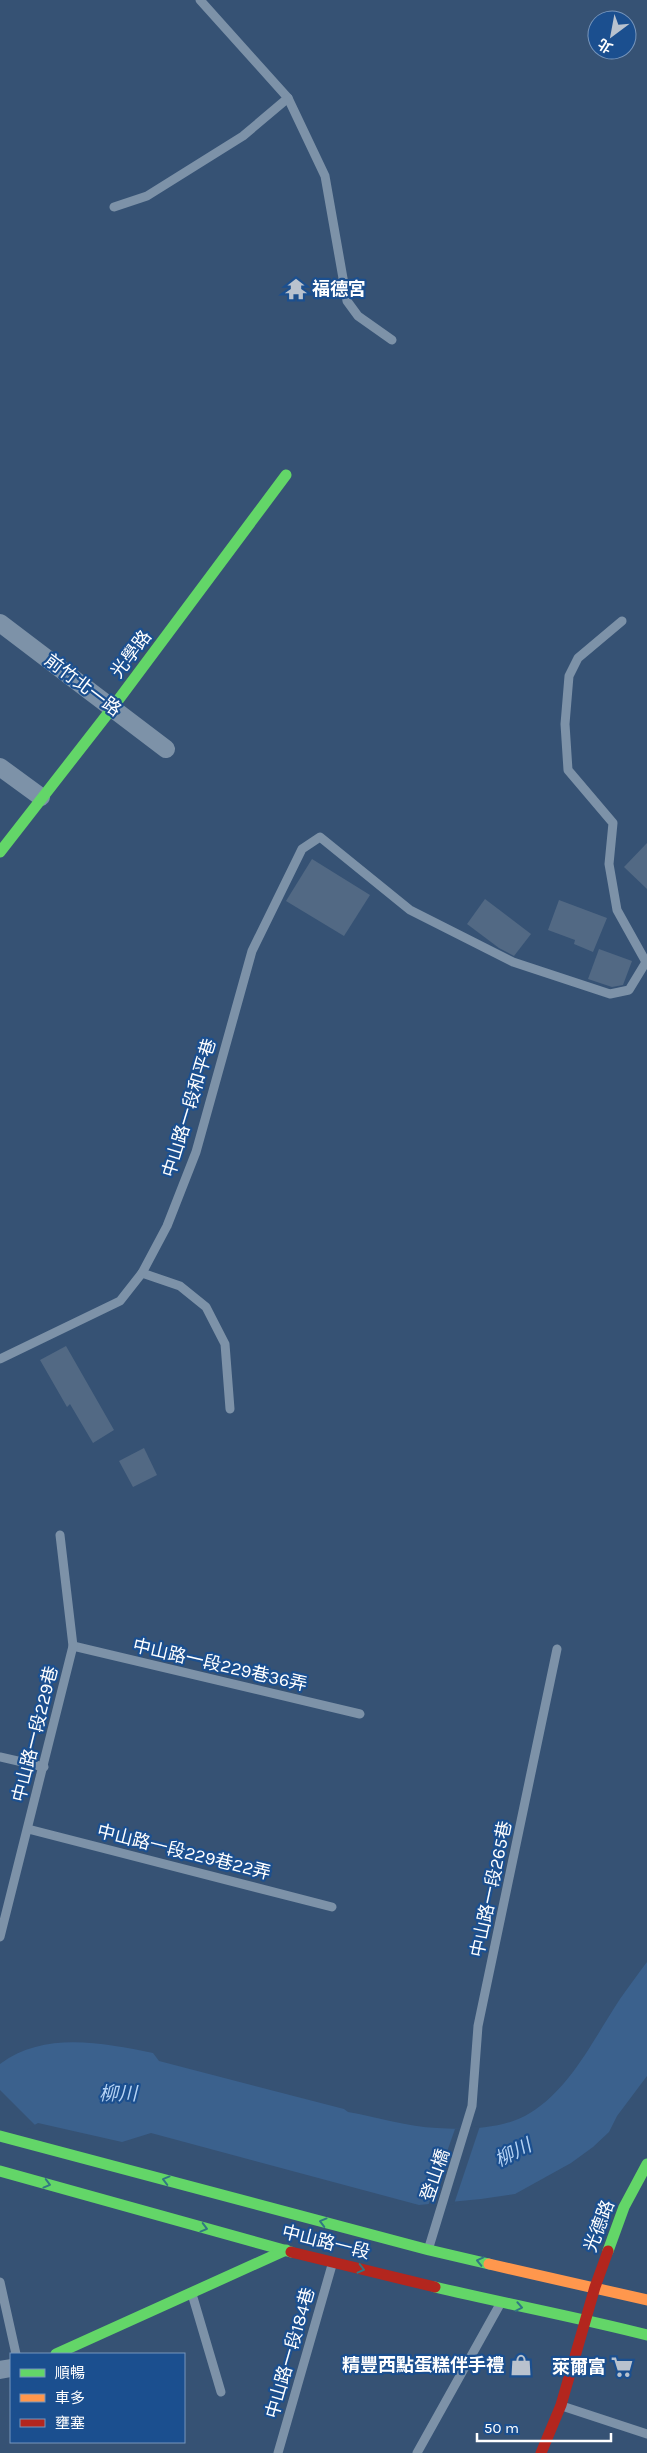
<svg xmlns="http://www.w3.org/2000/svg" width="647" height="2453" viewBox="0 0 647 2453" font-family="Karla,'Noto Sans TC',sans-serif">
  <rect width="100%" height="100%" fill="#365274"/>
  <!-- water -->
  <path fill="#3b618d" d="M647 1962V2076L617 2116 609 2132 593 2147 571 2163 515 2194 481 2199 419 2205 151 2133 122 2142 38 2123 0 2144V2064C45 2031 102 2043 153 2053L159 2061 344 2109 348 2112C377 2117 408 2127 437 2128 466 2130 505 2129 530 2113 571 2088 594 2038 620 1999 629 1986 638 1974 647 1962Z"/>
  <!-- pier -->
  <g fill="#365274">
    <polygon points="0,2090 35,2125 0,2147"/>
    <polygon points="480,2126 454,2204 428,2206 455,2129"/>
  </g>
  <!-- building -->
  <g fill="#526984">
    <polygon points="647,843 647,889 624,867"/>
    <polygon points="312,859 370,895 344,936 286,901"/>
    <polygon points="485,899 531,934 514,956 499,948 467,924"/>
    <polygon points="559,900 607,918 593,952 574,944 575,940 548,930"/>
    <polygon points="599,949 632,961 623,985 612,987 588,979"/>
    <polygon points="66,1346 114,1430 93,1443 70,1404 67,1407 40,1360"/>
    <polygon points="144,1448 157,1475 133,1487 119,1461"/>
  </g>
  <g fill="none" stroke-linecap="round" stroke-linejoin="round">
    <!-- lane -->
    <g stroke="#7d92a8" stroke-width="9">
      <polyline points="200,0 288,98 325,176 347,301 358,316 392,340"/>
      <polyline points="114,207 147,196 243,136 288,98"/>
      <polyline points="142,1273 180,1286 206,1307 225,1344 230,1409"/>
      <polyline points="0,1359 120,1301 142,1273 167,1226 196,1152 252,951 302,849 320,837 410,910 513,962 610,994 629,990 646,962 617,910 609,864 613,823 568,770 565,724 569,676 578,658 622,621"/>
      <polyline points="73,1646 360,1714"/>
      <polyline points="0,1757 44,1767"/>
      <polyline points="28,1829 332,1907"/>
      <polyline points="0,1937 73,1646 60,1535"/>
      <polyline points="429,2247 472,2106 478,2026 557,1649"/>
      <polyline points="0,2282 16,2354"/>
      <polyline points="192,2294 221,2392"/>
      <polyline points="562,2406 647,2434"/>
      <polyline points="278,2453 332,2265"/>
      <polyline points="417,2453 499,2306"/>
    </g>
    <!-- street -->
    <g stroke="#7d92a8" stroke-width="18">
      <polyline points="0,623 166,749"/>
      <polyline points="0,767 41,797"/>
      <polyline points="0,2370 11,2368"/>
    </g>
    <!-- fast -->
    <g stroke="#63d668" stroke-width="11">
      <polyline points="0,852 113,707 286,475"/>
      <polyline points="0,2136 429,2250 489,2264"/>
      <polyline points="0,2171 291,2252"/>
      <polyline points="608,2251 624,2207 647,2164"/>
      <path d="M435 2287C506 2304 577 2317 647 2335"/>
      <polyline points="56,2354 286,2250"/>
    </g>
    <!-- slow -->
    <polyline stroke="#ff974d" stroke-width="11" points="489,2264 647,2300"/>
    <!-- jam -->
    <g stroke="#b3261e" stroke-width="11">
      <polyline points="291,2252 435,2287"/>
      <polyline points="541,2453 561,2405 595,2287 608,2251"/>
    </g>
  </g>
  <!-- one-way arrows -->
  <defs><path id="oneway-chevron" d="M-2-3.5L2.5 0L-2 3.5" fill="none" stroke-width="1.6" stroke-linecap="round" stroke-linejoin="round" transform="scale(1.25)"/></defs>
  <g stroke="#317883">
    <use href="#oneway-chevron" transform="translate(166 2180) rotate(-165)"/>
    <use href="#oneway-chevron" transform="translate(47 2184) rotate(15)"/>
    <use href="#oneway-chevron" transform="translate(323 2222) rotate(-165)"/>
    <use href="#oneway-chevron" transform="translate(204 2228) rotate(15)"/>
    <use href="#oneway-chevron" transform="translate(480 2261) rotate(-167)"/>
    <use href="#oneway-chevron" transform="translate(361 2269) rotate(14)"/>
    <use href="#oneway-chevron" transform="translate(519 2307) rotate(11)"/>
  </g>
  <!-- icons -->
  <defs>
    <g id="temple-bare" transform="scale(1.725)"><path d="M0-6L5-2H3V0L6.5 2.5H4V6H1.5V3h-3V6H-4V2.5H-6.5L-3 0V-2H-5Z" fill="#b9c2ce" stroke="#1b4f8f" stroke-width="2.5" paint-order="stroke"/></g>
    <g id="shop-bare" transform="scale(1.725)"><path d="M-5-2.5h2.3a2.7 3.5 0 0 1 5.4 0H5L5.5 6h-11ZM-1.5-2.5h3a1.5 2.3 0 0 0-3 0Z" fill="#b9c2ce" stroke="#1b4f8f" stroke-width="2.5" paint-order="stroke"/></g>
    <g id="supermarket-bare" transform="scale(1.725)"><path d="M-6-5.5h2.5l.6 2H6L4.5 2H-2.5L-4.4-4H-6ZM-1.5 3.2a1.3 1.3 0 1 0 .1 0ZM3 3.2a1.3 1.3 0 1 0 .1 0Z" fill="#b9c2ce" stroke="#1b4f8f" stroke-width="2.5" paint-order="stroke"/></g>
  </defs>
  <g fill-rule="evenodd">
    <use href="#temple-bare" x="296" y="289"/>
    <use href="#shop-bare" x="521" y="2365"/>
    <use href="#supermarket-bare" x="622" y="2367"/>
  </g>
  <g text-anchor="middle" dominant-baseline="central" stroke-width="4.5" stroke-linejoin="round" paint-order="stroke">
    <!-- poi labels -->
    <g font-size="18" font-weight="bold" fill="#fff" stroke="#1b4f8f" text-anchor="end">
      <text x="312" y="289" text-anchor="start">福德宮</text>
      <text x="504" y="2365">精豐西點蛋糕伴手禮</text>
      <text x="606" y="2367">萊爾富</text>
    </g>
    <!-- street labels -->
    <g font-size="18" fill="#fff" stroke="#1b4f8f">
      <text transform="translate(131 654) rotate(-53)">光學路</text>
      <text transform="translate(83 685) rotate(37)">前竹北一路</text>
      <text transform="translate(189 1108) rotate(-73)">中山路一段和平巷</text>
      <text transform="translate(220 1665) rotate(13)">中山路一段229巷36弄</text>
      <text transform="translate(35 1734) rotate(-76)">中山路一段229巷</text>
      <text transform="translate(184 1852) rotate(14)">中山路一段229巷22弄</text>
      <text transform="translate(491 1889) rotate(-78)">中山路一段265巷</text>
      <text transform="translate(435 2175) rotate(-71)">登山橋</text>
      <text transform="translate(599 2226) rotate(-69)">光德路</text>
      <text transform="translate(326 2242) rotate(14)">中山路一段</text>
      <text transform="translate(290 2353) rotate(-74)">中山路一段184巷</text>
    </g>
    <!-- water labels -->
    <g font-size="19" font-style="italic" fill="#b5d3f5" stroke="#1b4f8f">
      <text x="118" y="2094">柳川</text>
      <text transform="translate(513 2153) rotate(-27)">柳川</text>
    </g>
  </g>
  <!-- legend -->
  <rect x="10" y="2353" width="175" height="90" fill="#1b4f8f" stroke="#7695bc"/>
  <rect x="20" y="2369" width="25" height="8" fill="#63d668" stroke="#7695bc"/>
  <text x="55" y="2378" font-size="15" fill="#ffffff">順暢</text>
  <rect x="20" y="2394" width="25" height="8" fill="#ff974d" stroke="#7695bc"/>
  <text x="55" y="2403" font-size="15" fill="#ffffff">車多</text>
  <rect x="20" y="2419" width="25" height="8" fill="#b3261e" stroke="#7695bc"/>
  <text x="55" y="2428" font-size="15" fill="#ffffff">壅塞</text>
  <!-- north arrow -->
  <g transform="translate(612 35) rotate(212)"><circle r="24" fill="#1b4f8f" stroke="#7695bc"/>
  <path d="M0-4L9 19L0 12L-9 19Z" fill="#b9c2ce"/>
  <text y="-8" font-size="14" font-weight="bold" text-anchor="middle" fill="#ffffff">北</text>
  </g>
  <!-- scale -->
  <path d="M477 2433v8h134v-8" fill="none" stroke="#ffffff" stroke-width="2.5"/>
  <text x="484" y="2433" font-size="15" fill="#ffffff" stroke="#1b4f8f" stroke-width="4" paint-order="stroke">50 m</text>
</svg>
